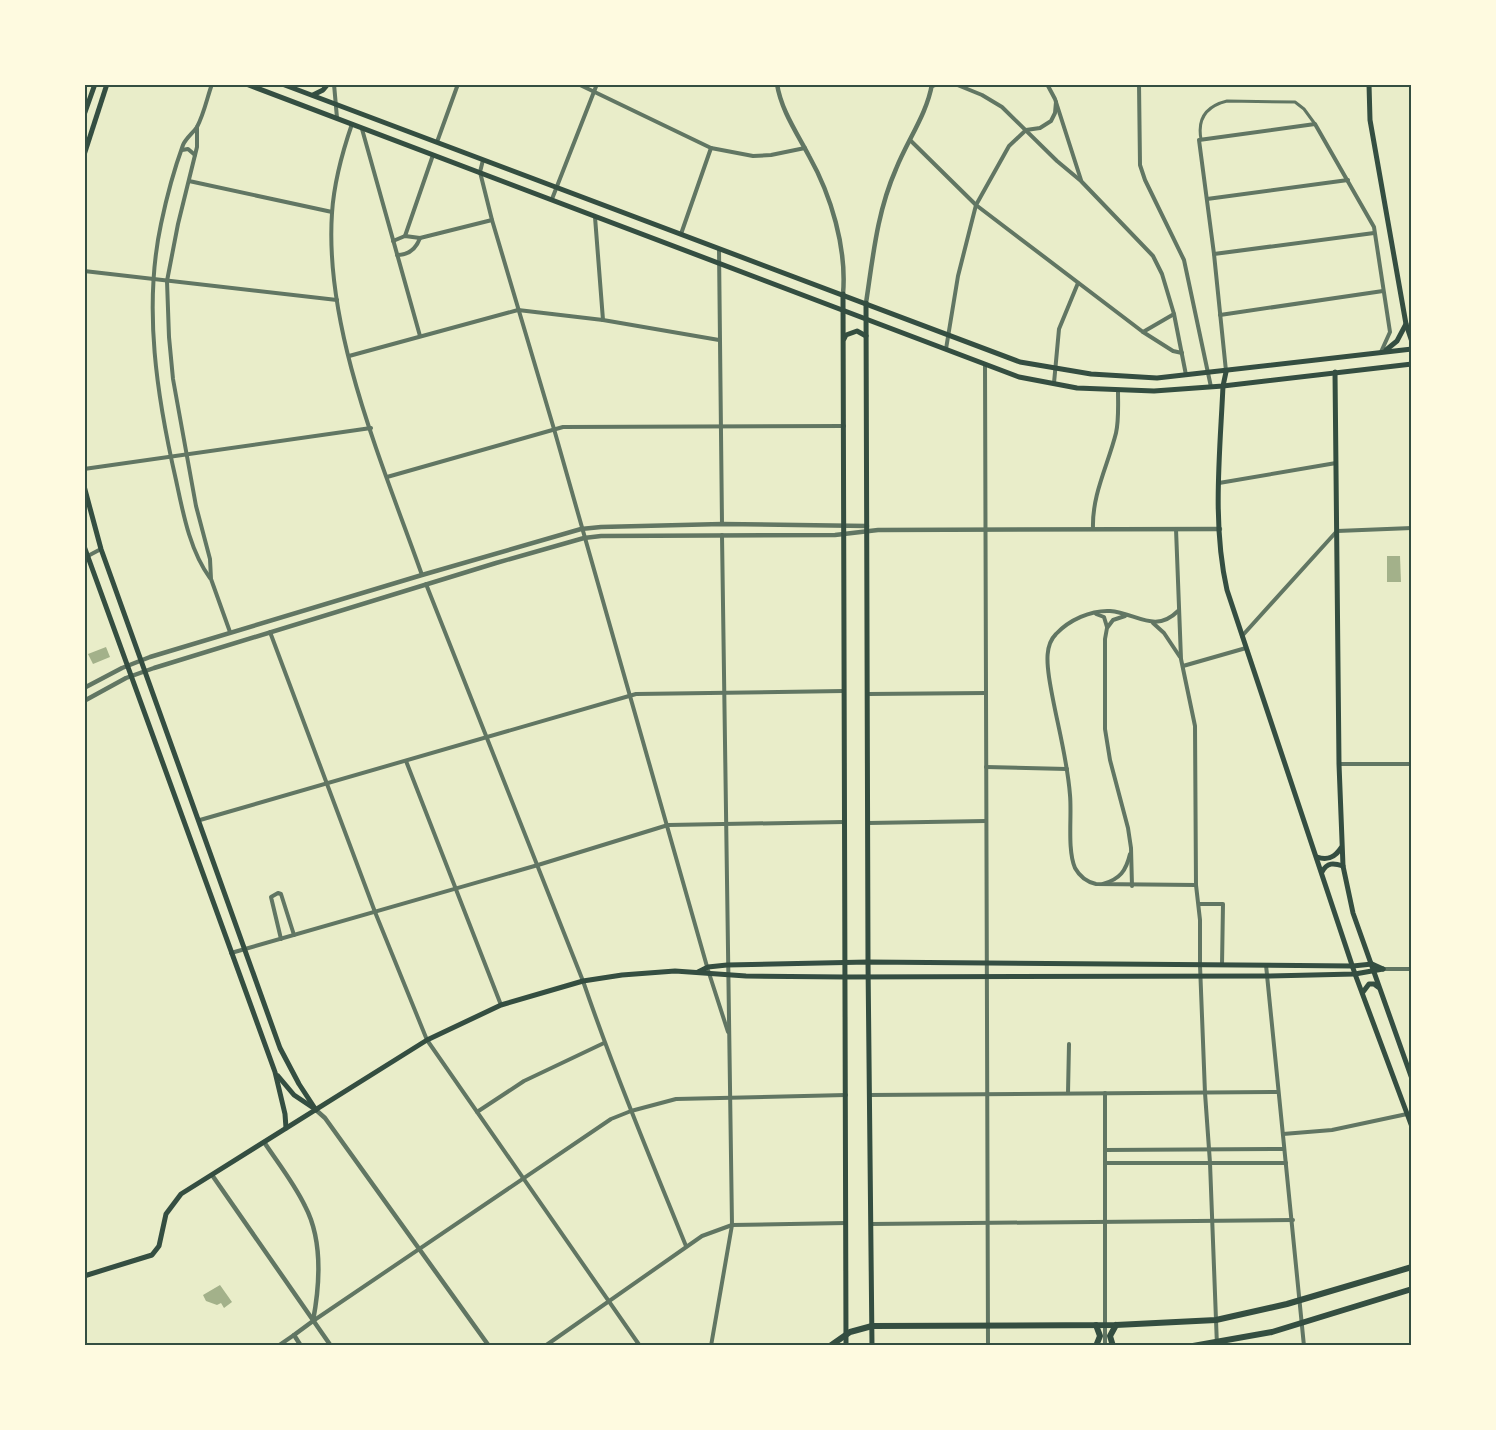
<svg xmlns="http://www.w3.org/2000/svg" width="1496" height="1430" viewBox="0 0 1496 1430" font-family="Commissioner,sans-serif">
  <rect width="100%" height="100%" fill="#e9edc9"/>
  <!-- water -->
  <g fill="#a3b18a">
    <polygon points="1387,556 1400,556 1401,582 1387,582"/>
    <polygon points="106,647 110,657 93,664 88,654"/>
    <polygon points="220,1285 232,1302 224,1308 221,1303 217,1305 206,1301 203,1295"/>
  </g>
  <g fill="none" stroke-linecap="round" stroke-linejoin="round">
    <!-- pedestrian -->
    <path stroke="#617663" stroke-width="3" d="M1201 139C1197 118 1207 106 1227 101L1295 102 1304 109 1315 124"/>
    <!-- minor -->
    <g stroke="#617663" stroke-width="4">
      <polyline points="334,84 337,118"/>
      <polyline points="578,84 711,148 753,156 771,155 805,148"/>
      <polyline points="955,84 982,95 1002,107 1057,161 1081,181 1153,256 1162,274 1174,314 1186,375"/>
      <polyline points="1047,84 1055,99 1081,180"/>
      <polyline points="1139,84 1140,165 1145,180 1184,260 1211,387"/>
      <polyline points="932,86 938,84"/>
      <path d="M352 124C342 153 334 182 332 213 324 330 383 465 422 575"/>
      <polyline points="197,127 197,147 178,224 167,281 169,337 173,379 196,506 210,559 211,579 230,632"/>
      <polyline points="362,129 420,336"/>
      <polyline points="910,140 976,205 1143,332 1173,351 1182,353"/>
      <polyline points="437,142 458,84"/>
      <polyline points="182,150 188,149 195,155"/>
      <polyline points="483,160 480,172 492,220 554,429 708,970 728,1032"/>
      <polyline points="189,181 332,212"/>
      <polyline points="552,199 597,84"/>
      <polyline points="1207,199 1348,180"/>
      <polyline points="595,217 603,320"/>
      <polyline points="681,234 711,148"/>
      <polyline points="405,236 433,155"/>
      <polyline points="393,241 405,236 420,238 492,220"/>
      <polyline points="719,249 722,524"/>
      <polyline points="1214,254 1374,233"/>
      <path d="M397 255C409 255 416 249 420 238"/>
      <polyline points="84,271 337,300"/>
      <polyline points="1220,315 1383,291"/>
      <polyline points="1143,332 1174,314"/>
      <polyline points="946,349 958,276 976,205 1009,146 1026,130 1040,128 1051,121 1055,113 1056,102"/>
      <polyline points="349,356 518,310 603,320 719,340"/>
      <polyline points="985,365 988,1346"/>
      <polyline points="1226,371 1214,254 1199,140 1315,124 1374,227 1390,332 1381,352"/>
      <polyline points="1054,383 1059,329 1078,283"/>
      <polyline points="84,469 371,428"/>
      <polyline points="387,477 563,427 844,426"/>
      <polyline points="1219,483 1336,463"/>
      <path d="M1093 528C1092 494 1108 465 1116 433 1119 420 1118 404 1118 391"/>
      <polyline points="1176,529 1181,659 1195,726 1196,885 1200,920 1200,965 1205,1093 1210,1163 1217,1346"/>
      <polyline points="84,558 101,549"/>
      <path d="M210 578C190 551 183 513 176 480 157 397 143 308 161 224 166 200 175 167 183 145 186 138 193 133 197 127 204 114 207 98 212 84"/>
      <path d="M426 584 583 981C614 1071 650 1158 686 1246"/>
      <path d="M1178 611C1155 634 1136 613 1110 611 1091 610 1069 620 1056 634 1045 645 1047 663 1049 677 1055 717 1067 755 1070 795 1072 816 1067 849 1075 868 1080 877 1087 882 1096 884L1196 885"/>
      <polyline points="1096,614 1104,617 1107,627"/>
      <polyline points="1125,616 1113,620 1107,628 1105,639 1105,729 1110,760 1128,828 1131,848 1132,886"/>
      <polyline points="1153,623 1164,633 1180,657"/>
      <polyline points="270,632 375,912 427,1040 640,1346"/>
      <polyline points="1242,636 1337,531 1412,528"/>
      <polyline points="1183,666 1246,648"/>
      <polyline points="868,694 986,693"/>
      <polyline points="406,761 501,1005"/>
      <polyline points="1339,764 1412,764"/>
      <polyline points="986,767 1067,769"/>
      <polyline points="200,820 636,694 844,691"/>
      <polyline points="868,823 986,821"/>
      <path d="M1103 884C1120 879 1126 871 1130 854"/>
      <polyline points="1199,904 1223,904 1222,965"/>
      <polyline points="281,939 271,897 278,893 281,894 294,935"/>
      <polyline points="231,953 538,865 668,825 844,822"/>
      <polyline points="1266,965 1304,1346"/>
      <polyline points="1383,969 1412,969"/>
      <polyline points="1068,1093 1069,1044"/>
      <polyline points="1105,1093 1105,1346"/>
      <polyline points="869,1095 1278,1092"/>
      <polyline points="477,1112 524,1081 604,1043"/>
      <polyline points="1283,1134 1332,1130 1407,1114"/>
      <polyline points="1105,1150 1284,1149"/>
      <polyline points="1105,1163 1286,1163"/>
      <polyline points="871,1224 1293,1220"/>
      <polyline points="313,1321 611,1119 631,1111 676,1099 846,1095"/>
      <polyline points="278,1346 294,1335"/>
      <polyline points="545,1346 702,1236 732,1225 846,1223"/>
      <polyline points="711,1346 732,1225 722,535"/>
    </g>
    <!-- tertiary -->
    <g stroke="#617663" stroke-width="4.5">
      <path d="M777 84C781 110 797 133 809 156 831 195 847 248 843 294"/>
      <path d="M866 303C873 257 877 212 896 169 907 141 927 114 932 84"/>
      <polyline points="84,688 122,668 150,657 422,575 581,529 601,527 722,524 867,526"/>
      <polyline points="84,701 126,678 154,668 496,563 584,538 601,536 835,535 878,530 1220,529"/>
      <polyline points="316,1110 325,1118 489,1346"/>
      <path d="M264 1142C278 1163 294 1183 305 1206 323 1240 320 1284 313 1321L294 1335 301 1346"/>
      <polyline points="212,1175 331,1346"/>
    </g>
    <!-- secondary -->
    <g stroke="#344e41" stroke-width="5">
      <polyline points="246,84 1019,377 1077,388 1154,391 1223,386 1412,364"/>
      <polyline points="282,84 1020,362 1091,374 1157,378 1412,349"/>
      <polyline points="1369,84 1370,120 1406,324 1412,342"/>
      <polyline points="313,95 323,90 328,84"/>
      <polyline points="84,115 95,84"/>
      <polyline points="84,155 107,84"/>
      <polyline points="843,294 846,1346"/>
      <polyline points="866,303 868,962 872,1346"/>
      <polyline points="844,339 846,335 857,331 866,336"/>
      <polyline points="1386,350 1397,341 1406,324"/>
      <path d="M1226 372 1223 386C1220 453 1212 524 1227 590L1355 974 1412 1127"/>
      <polyline points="1335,372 1339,764 1343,866 1353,913 1412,1079"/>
      <polyline points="84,486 101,549 280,1048 299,1084 316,1110"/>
      <polyline points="84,546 275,1072 285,1114 286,1128"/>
      <path d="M1317 857C1328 861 1335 857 1341 848"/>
      <path d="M1322 872C1327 862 1334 863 1343 866"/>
      <polyline points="698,972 708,967 727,965 868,962 1353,966 1372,964 1383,969"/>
      <polyline points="1363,992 1369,984 1374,984 1378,987"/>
      <polyline points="278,1076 294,1095 315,1109"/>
      <polyline points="84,1276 152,1255 159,1246 166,1214 181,1194 427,1040 501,1005 583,981 622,975 675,971 746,976 845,977 1267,976 1355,974 1383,969"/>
    </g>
    <!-- primary -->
    <g stroke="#344e41" stroke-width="6">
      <polyline points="830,1346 850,1332 872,1326 1116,1325 1216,1320 1287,1304 1412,1267"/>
      <polyline points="1096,1346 1100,1336 1096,1325"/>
      <polyline points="1113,1346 1110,1336 1116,1325"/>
      <polyline points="1193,1346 1272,1332 1412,1289"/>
    </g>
  </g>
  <!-- border -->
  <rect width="1496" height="1430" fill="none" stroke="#fefae0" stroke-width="171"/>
  <rect x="86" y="86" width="1324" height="1258" fill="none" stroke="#344e41" stroke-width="2"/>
</svg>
